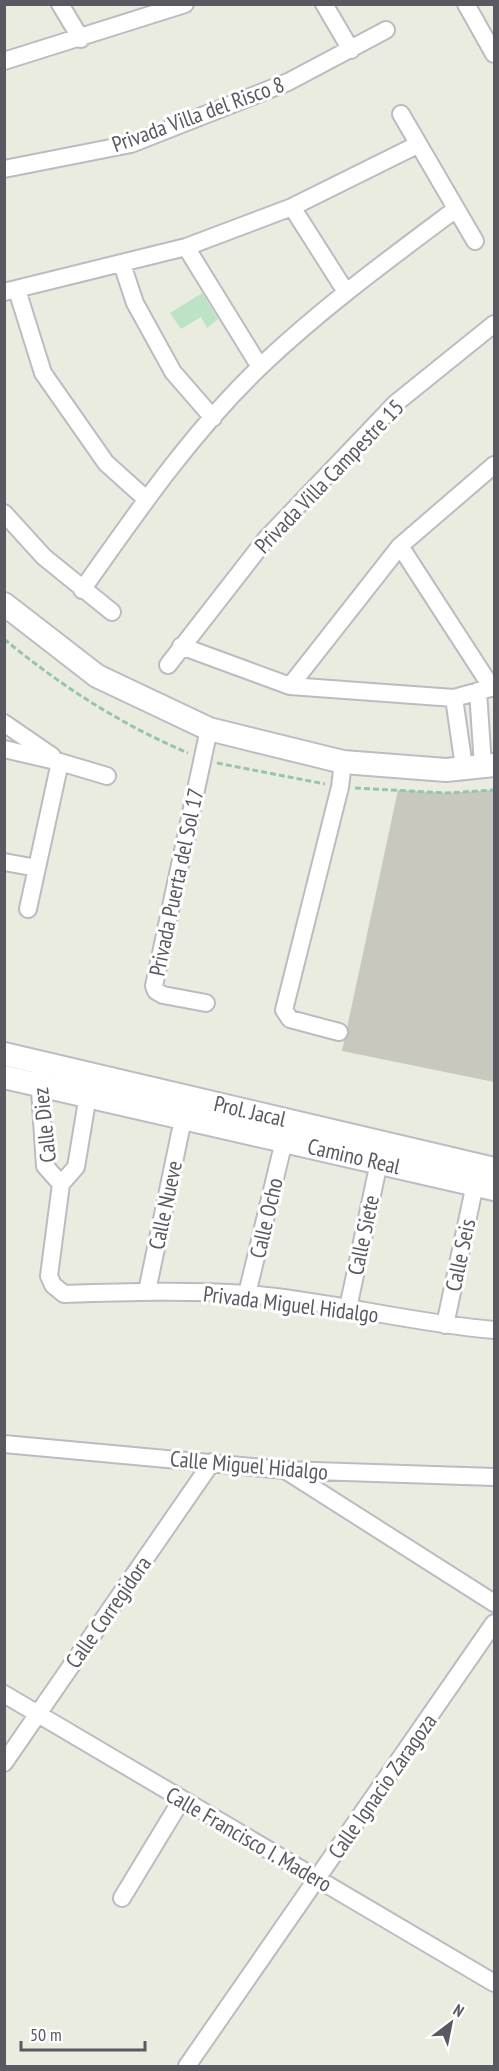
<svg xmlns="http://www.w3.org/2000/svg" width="499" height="2071" font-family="'PT Sans Narrow',sans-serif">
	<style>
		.green { fill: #bce3c6 }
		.building { fill: #c8c8bf }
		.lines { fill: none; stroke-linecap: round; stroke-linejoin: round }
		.street-casing { stroke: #bbbbc2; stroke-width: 20 }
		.secondary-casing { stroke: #bbbcc4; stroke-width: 26 }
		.path { stroke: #96c4ae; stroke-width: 3; stroke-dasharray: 6 3; stroke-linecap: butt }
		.street { stroke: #fff; stroke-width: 16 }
		.secondary { stroke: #fff; stroke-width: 22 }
		.labels { text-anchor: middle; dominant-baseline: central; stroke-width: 6; stroke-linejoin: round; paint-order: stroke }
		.street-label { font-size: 22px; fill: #595a61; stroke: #fff }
	</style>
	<rect width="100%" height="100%" fill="#ebece0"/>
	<path class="green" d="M202,293l16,26 -11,9 -6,-11 -20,12 -11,-16z"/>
	<path class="building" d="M398,790l49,3 47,-3v292l-152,-31z"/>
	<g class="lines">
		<defs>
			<path id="street" d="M60,4l21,35
				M324,4l27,46
				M466,4l28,50
				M4,61l181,-57
				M401,114l74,127
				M4,169l127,-25 157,-62 98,-52
				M292,207l54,85
				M186,247l74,120
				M122,264l13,39 38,69 40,46
				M17,290l26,83 63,90 40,36
				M4,292l182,-45 106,-40 125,-62
				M4,513l40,44 68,55
				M400,546l92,142
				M82,590c55,-78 110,-158 179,-224 61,-58 128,-107 195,-157
				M181,646l109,40 164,12 40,-11
				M168,665l98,-126 130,-136 98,-79
				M290,686l110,-140 94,-81
				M478,691l5,75
				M454,698l10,69
				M4,723l48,33
				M4,749l56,13 47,14
				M4,862l33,6
				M28,909l32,-147
				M206,1003l-43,-8 -7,-4 -2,-5 55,-257
				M339,1032l-49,-13 -6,-9 56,-223 3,-25
				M39,1075l6,91 16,18
				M88,1095l-12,72 -15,17 -12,92 4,9 11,9c61,-2 122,-4 183,0 83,7 164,29 247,36
				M147,1291l36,-172
				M247,1294l37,-153
				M348,1308l31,-146
				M445,1325l30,-141
				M4,1444l281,26 209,7
				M285,1470l209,133
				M4,1694l490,289
				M4,1763l208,-301
				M122,1898l60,-99
				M187,2066l307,-443"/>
			<path id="secondary" d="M4,604l93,72 112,53 134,33 103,8 48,-5
				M4,1054l490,115
				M4,1077l490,112"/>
		</defs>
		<use href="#street" class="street-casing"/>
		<use href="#secondary" class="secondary-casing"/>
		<path class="path" d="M4,639c57,47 116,85 184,114
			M217,763l108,21
			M355,788l92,5 47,-3"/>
		<use href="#street" class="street"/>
		<use href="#secondary" class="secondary"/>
	</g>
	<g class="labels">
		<g class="street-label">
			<text transform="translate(198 114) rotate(-20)">Privada Villa del Risco 8</text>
			<text transform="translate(329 476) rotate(-46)">Privada Villa Campestre 15</text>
			<text transform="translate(176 882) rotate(-78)">Privada Puerta del Sol 17</text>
			<text transform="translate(250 1111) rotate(13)">Prol. Jacal</text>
			<text transform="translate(44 1125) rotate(-96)">Calle Diez</text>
			<text transform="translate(354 1156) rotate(13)">Camino Real</text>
			<text transform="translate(165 1205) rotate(-78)">Calle Nueve</text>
			<text transform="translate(266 1218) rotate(-77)">Calle Ocho</text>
			<text transform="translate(363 1235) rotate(-78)">Calle Siete</text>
			<text transform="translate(460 1255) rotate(-78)">Calle Seis</text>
			<text transform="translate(291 1304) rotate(7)">Privada Miguel Hidalgo</text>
			<text transform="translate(249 1465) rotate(5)">Calle Miguel Hidalgo</text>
			<text transform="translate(108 1612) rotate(-55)">Calle Corregidora</text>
			<text transform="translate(382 1786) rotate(-55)">Calle Ignacio Zaragoza</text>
			<text transform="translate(249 1839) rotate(30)">Calle Francisco I. Madero</text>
		</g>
	</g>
	<rect width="499" height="2071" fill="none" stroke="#595a61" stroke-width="12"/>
	<g transform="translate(451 2023) rotate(32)" stroke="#ffffff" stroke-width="4.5" paint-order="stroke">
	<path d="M0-4.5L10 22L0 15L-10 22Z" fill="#595a61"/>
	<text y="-9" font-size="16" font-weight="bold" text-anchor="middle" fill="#595a61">N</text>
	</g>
	<path d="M21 2041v9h124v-9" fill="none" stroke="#595a61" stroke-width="3"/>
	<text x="30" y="2041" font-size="18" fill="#595a61" stroke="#ffffff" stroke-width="4.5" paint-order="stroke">50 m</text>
</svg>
